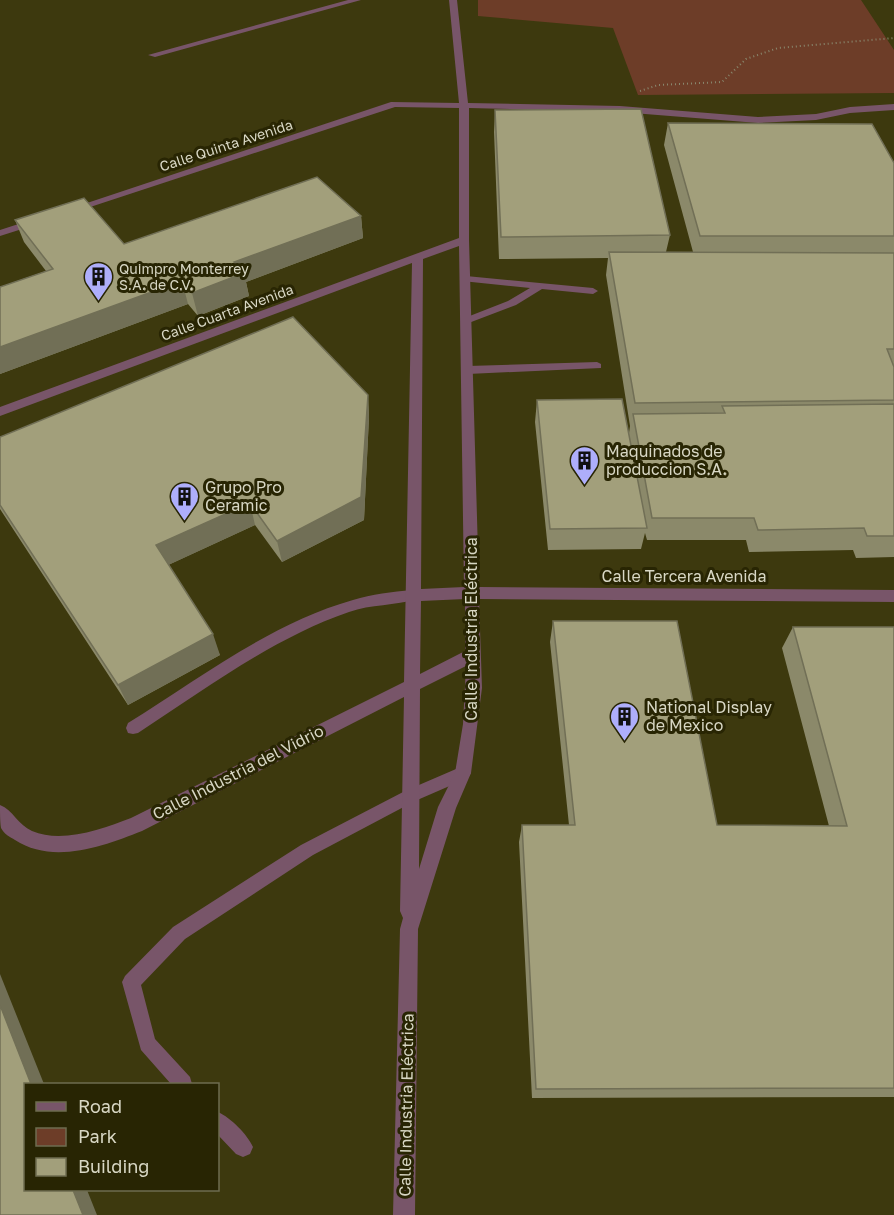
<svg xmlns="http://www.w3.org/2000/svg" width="894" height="1215" font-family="'Golos Text',sans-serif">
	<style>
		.built { fill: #3d390e; fill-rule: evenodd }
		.green { fill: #6d3d28 }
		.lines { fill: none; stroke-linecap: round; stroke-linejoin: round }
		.path { stroke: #89876d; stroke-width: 2; stroke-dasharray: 1 3; stroke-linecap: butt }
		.lane { fill: #785569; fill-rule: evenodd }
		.street { fill: #785569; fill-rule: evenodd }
		.wall { fill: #8b896a }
		.shaded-wall { fill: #716f56 }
		.building { fill: #a29f7b; stroke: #716f56; stroke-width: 1.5 }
		.labels { text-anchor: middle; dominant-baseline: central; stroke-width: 6; stroke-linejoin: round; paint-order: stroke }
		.far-street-label { font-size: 14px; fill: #d8d7c4; stroke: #282503 }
		.far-poi-label { font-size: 14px; fill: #d8d7c4; stroke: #282503; text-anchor: start }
		.poi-label { font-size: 16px; fill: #d8d7c4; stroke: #282503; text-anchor: start }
		.street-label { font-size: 16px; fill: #d8d7c4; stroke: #282503 }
	</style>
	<rect width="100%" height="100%" fill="#322f0d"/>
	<path class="built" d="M0,0h894v1215h-894zM26,1084h192v106h-192z"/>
	<path class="green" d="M478,0h383l33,50v43l-256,2 -25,-67 -135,-12z"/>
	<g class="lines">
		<path class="path" d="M640,91l18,-6 64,-3 24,-23 32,-11 116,-10"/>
		<path class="lane" d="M466,276l127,12 5,3 -5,3 -51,-5 -26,16 -50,19 -4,-1v-4l46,-18 22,-13 -68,-7v-4z
			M597,362l4,2v4l-133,6 -5,-4 5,-4z
			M412,590l5,1 2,4 -2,4c-22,7 -46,5 -68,13 -76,26 -143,77 -211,121l-5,1 -5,-1 -2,-5 2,-5c71,-44 143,-100 225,-123 19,-6 39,-8 59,-10z
			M463,766l5,2 3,5 -3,5 -53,23 -102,54 -128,84 -44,46 14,54 35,38 2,7h-21l-30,-34 -19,-68 3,-6 48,-49 128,-82 104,-54z
			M218,1112c13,6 29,22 35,35l-3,7 -7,3 -7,-3 -18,-19z"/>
		<path class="street" d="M348,0h13l-206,57 -7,-2z
			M449,0h8l11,103 152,3 138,11 58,-3 34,-7 44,-3v6l-44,3 -34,7 -58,3 -138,-11 -151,-4v132l10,347 415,3v12l-415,-3 3,89 -11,85 -15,35 -38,121 -3,286h-22l7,-286 3,-11 -3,-7 4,-214 -262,134c-38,15 -89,34 -127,9 -5,-3 -11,-6 -14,-12 -1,-6 -1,-16 -1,-23 13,5 18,20 32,26 30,13 70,-2 99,-13l273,-136 8,-419 -412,153v-9l459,-169v-130l-64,-1 -320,105 -9,-2 325,-108 68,1zM459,246l5,341 -43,2 2,-330zM465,599v52l-45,23 1,-73zM466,666l-3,58 -8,49 -17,34 -19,62 1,-180z
			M37,218l4,1v4l-41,13v-6z"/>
	</g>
	<path class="wall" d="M495,110l175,125 -4,17h27l-29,-107 4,-22 226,40v394l-38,1 -3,-8 -104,2 -3,-12h-99l-2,-7 -4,16 -93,1 -13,-128 2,-22 92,33 1,-7 -24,-151 2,-17 -109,1 -5,-127z
		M361,216l2,22 -117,44 3,14 -51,20 -10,-12 -188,70v-87l46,-16 -22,-29 -9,-22 109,24z
		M368,395l1,22 -5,103 -82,42 -27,-37 -87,40 52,90 -92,50 -128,-196v-72z
		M553,621l164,204 112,1 -47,-178 11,-21h101v470l-362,1 -13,-256 3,-17h47l-19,-183z"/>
	<path class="shaded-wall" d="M361,216l2,22 -117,44 3,14 -51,20 -6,-23 42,-31z
		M182,281l6,23 -188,70v-27z
		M368,395l1,22 -5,103 -82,42 -5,-21z
		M250,503l5,22 -91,42 -8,-22z
		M213,634l7,21 -92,50 -10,-20z
		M0,974l44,110h-13l-31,-79z
		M73,1190h14l10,25h-14z"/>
	<path class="building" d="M641,109l29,126 -169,2 -6,-127z
		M668,123l204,1 22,39v73h-194z
		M317,177l44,39 -127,46 10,11 -52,20 -10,-12 -182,66v-60l53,-18 -38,-49 69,-22 40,46z
		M609,252l285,1v96h-7l7,18v33l-259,3z
		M293,317l75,78 -7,102 -84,44 -27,-38 -94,42 57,89 -95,51 -118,-180v-68z
		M622,399l25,129 -97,1 -13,-129z
		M894,404v132h-27l-3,-8 -106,2 -4,-12h-102l-19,-104 92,-1 -3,-7z
		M553,621h124l40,204 130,1 -54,-199h101v461l-358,1 -14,-264h53z
		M0,1005l31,79h-5v106h47l10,25h-83z"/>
	<defs>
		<symbol id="building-pin" viewBox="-11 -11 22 30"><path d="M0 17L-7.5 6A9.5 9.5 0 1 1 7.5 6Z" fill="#aeaefb" stroke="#282503"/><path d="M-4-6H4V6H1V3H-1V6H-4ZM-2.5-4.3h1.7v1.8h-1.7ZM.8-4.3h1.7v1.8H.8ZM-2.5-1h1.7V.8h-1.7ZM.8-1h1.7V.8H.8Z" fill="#111"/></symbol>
	</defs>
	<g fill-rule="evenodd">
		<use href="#building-pin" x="82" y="260" width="33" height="45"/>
		<use href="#building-pin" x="568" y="444" width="33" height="45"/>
		<use href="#building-pin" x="168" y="480" width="33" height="45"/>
		<use href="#building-pin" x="608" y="700" width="33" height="45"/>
	</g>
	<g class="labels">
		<g class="far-street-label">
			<text transform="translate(226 145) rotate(-18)">Calle Quinta Avenida</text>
			<text transform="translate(227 312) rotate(-20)">Calle Cuarta Avenida</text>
		</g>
		<g class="far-poi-label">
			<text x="119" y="268">Quimpro Monterrey<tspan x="119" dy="16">S.A. de C.V.</tspan></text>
		</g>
		<g class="poi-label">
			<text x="606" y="451">Maquinados de<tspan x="606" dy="18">produccion S.A.</tspan></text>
			<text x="205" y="487">Grupo Pro<tspan x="205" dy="18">Ceramic</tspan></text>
			<text x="646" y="707">National Display<tspan x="646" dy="18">de Mexico</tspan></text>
		</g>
		<g class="street-label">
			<text x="684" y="576">Calle Tercera Avenida</text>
			<text transform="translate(471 629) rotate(-90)">Calle Industria Eléctrica</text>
			<text transform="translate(238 772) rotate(-27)">Calle Industria del Vidrio</text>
			<text transform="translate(406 1105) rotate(-89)">Calle Industria Eléctrica</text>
		</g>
	</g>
	<rect x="24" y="1083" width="195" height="108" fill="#282503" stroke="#6e6c50" stroke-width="1.5"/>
	<rect x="36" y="1102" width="30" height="9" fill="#785569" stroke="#6e6c50" stroke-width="1.5"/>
	<text x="78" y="1113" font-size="18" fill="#d8d7c4">Road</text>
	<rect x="36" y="1128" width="30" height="18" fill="#6d3d28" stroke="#6e6c50" stroke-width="1.5"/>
	<text x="78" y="1143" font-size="18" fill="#d8d7c4">Park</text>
	<rect x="36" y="1158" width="30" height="18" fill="#a29f7b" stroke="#6e6c50" stroke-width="1.5"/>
	<text x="78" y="1173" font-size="18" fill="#d8d7c4">Building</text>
</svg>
